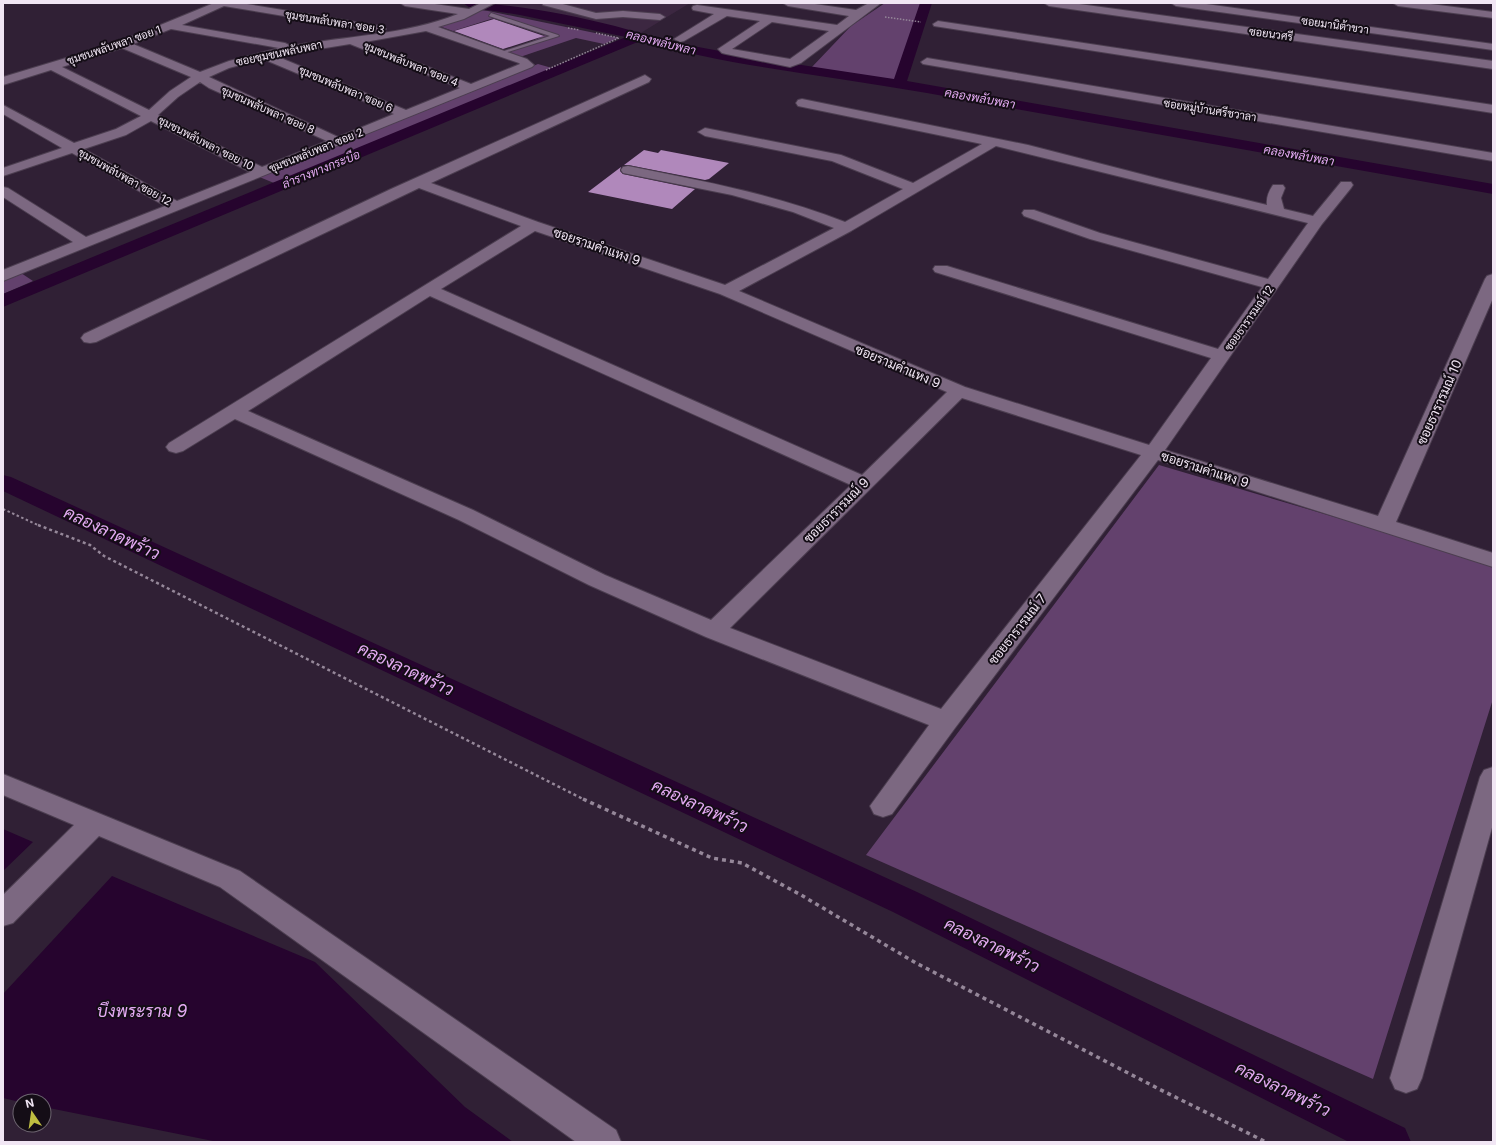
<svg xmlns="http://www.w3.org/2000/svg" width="1496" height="1145" font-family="Inter,Sarabun,sans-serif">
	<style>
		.built { fill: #3c2741 }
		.green { fill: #63416d }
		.water { fill: #26042e }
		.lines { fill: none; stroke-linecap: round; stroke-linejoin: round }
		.canal { fill: #26042e; fill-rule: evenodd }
		.building { fill: #b088bb }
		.service-casing { stroke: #4c3e50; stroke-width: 2 }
		.minor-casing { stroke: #4c3e50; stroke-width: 2 }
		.path-far3 { stroke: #958799; stroke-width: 1.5; stroke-dasharray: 1.5 1.5; stroke-linecap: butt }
		.path-far2 { stroke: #958799; stroke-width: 2; stroke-dasharray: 2.5 2.5; stroke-linecap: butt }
		.path-far1 { stroke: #958799; stroke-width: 2.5; stroke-dasharray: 3 3; stroke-linecap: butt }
		.path { stroke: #958799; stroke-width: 3.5; stroke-dasharray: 4 4; stroke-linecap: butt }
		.service { fill: #7c6881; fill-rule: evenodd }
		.minor { fill: #7c6881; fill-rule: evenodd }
		.labels { text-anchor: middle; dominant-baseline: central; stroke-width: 4; stroke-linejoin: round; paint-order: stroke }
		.far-street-label { font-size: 11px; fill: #f1e6f4; stroke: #140d16 }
		.far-water-label { font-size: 12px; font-style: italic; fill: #e3aaf2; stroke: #140d16 }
		.street-label { font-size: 13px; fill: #f1e6f4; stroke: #140d16 }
		.near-water-label { font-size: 17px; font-style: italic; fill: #e3aaf2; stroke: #140d16 }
	</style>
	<rect width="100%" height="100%" fill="#302035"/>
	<path class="built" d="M485,3h205l-51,31z"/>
	<path class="green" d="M885,3h37l-26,77 -85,-12 40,-42z
		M480,10l8,1 131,27 -15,6 -28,-6 -56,19 -14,-3 39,-19 -51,-17 -41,13 -14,-5z
		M538,64l14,4 -63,30 -215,85 -17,-7z
		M21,273l12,8 -30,13v-14z
		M1159,465l334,99v135l-120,380 -507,-224z"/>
	<path class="water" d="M3,829l30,13 -30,29z
		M112,876l203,86 150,145 48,35h-295l-174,-35v-6l-24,1 -17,-4v-104z"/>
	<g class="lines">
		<path class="canal" d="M463,3c48,0 105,11 152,23 19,5 38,11 58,16 73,15 147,26 221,37l26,-76h12l-25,78 586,103v10c-189,-34 -377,-67 -566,-101 -96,-17 -193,-26 -287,-52l-637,266v-13l623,-257 -106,-22 -51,-8z
			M3,475l8,2 906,415 488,236 6,14h-62l-456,-230 -890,-421z"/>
	</g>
	<path class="building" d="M494,19l50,17 -41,13 -49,-18z
		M644,150l14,3 3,-3 68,13 -20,16 -4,1 -77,-15h-4z
		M621,167l-1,4 3,3 72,15 -23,20 -84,-17z"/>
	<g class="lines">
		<defs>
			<path id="service" d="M491,13l67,22 1,1 -61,19v-2l52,-17 -61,-20z"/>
			<path id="minor" d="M214,3h27l139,23 6,3 -6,3 -156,-26 -42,19 103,18 6,3c55,-10 114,-11 167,-32l-53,-8 -5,-3h28l41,6 12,-6h14l-31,16 -26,8 89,32 7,6 -2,2 -529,214v-11l70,-28 -70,-45v-10l5,1 78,49 79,-31 -93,-53 -69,23v-8l59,-20 -59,-34v-9l71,38 42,-14 25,-13 -90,-46 -48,15v-8l116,-35zM171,29l108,19 -50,13 -29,11 -67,-28zM426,31l93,32 1,1 -49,20 -106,-42zM350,44l110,44 -54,22 -130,-54zM122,48l69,29 -21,14 -21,19 -87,-43zM263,59l131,55 -56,23 -129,-60 20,-9zM200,82l9,6 118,53 -65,26 -104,-52 20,-18zM151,121l99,51 -73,29 -93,-52 42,-14z
				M542,3h17l37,10 27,-2 37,3 5,3 -5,3 -37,-3 -27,2 -53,-14z
				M783,3h25l48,7 13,-7h12l-80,60 -11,4 -64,-13 -4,-1 -4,-4 42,-28 -33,-5 -43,25 -4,1 -6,-3 40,-25 -21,-4 -1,-2 1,-2 4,-1 140,20 12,-9 -61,-10zM772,22l57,9 -39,28 -58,-10z
				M1044,3h28l421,58v8l-444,-63z
				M1171,3h28l294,41v6l-317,-44z
				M1393,3h30l70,9v6l-95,-12z
				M938,21l555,84v8l-559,-87 -1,-2z
				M927,58l566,95v8l-570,-97 -2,-2z
				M645,75l6,4 -2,3 -218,101 107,39 187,63 109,-57 -41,-16 -61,-17 -109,-22 -2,-3 2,-3 5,-1c75,15 145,28 217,56l58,-33 -71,-28 -127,-25 -7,-4 7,-4 136,27 72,28 69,-39 -184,-38 -2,-3 2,-3 4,-1 226,46 132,34 107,26c-1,-8 2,-14 6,-20h10l2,3 -4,10 3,11 29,7 28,-34h10l2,3 -2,3 -29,36 -157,226 213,66 107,-237 2,-3 6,-2v24l-97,224 97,31v14l-335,-107 -203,268 -63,86 -9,3 -9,-3 -4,-8 59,-81 -223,-88 -117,-52 -130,-65 -224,-101 -52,32 -7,2 -7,-2 -3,-4 3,-4 352,-217 -102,-38 -323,154 -6,1 -6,-1 -3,-4 3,-4 307,-145zM996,146l312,77 -40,56 -168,-46 -66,-23h-10l-2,3 2,3 66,23 172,48 -44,62 -271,-83h-12l-2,3 2,3 276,86 -62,87 -184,-58 -226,-96 112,-60zM535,231l185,63 227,98 -85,83 -421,-186zM430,296l421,189 -140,135 -106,-45 -132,-65 -225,-99zM962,398l179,57 -200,254 -211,-81z
				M1493,767v57l-71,254 -5,11 -11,4 -11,-4 -5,-11 90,-301 4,-7z
				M3,774l237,97 376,259 5,12h-45l-356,-255 -121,-51 -86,87 -10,3v-31l71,-70 -71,-30z"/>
		</defs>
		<use href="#service" class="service-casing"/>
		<use href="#minor" class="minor-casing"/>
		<path class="path-far3" d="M885,17l36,5
			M568,28l11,2
			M546,70l73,-32 -23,-5"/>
		<path class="path-far2" d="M3,509l37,17"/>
		<path class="path-far1" d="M38,525l52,20 14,11 481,244"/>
		<path class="path" d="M583,799l129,59 30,5 59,32 115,68 243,126 107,53"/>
		<use href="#service" class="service"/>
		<use href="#minor" class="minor"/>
	</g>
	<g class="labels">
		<g class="far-street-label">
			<text transform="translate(335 22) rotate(9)">ชุมชนพลับพลา ซอย 3</text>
			<text transform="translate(1335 25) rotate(8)">ซอยมานิต้าขวา</text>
			<text transform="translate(1271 34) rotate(8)">ซอยนวศรี</text>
			<text transform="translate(114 45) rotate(-19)">ชุมชนพลับพลา ซอย 1</text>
			<text transform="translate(279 53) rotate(-12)">ซอยชุมชนพลับพลา</text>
			<text transform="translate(411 64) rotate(22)">ชุมชนพลับพลา ซอย 4</text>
			<text transform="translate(346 89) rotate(23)">ชุมชนพลับพลา ซอย 6</text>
			<text transform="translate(268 110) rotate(24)">ชุมชนพลับพลา ซอย 8</text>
			<text transform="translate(1210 110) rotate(9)">ซอยหมู่บ้านศรีชวาลา</text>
			<text transform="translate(206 143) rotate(27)">ชุมชนพลับพลา ซอย 10</text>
			<text transform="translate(316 150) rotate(-22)">ชุมชนพลับพลา ซอย 2</text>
			<text transform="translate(125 177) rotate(29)">ชุมชนพลับพลา ซอย 12</text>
			<text transform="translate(1249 318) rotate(-55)">ซอยธารารมณ์ 12</text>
		</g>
		<g class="far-water-label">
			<text transform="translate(661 42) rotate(14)">คลองพลับพลา</text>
			<text transform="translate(980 98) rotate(10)">คลองพลับพลา</text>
			<text transform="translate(1299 155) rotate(10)">คลองพลับพลา</text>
			<text transform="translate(321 169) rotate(-22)">ลำรางทางกระบือ</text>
		</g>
		<g class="street-label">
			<text transform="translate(597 246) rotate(19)">ซอยรามคำแหง 9</text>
			<text transform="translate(898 366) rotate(23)">ซอยรามคำแหง 9</text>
			<text transform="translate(1439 402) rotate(-66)">ซอยธารารมณ์ 10</text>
			<text transform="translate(1205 469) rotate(18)">ซอยรามคำแหง 9</text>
			<text transform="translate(836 510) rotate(-45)">ซอยธารารมณ์ 9</text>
			<text transform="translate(1017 629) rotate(-52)">ซอยธารารมณ์ 7</text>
		</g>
		<g class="near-water-label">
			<text transform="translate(112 533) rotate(25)">คลองลาดพร้าว</text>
			<text transform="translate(406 669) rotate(25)">คลองลาดพร้าว</text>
			<text transform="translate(700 806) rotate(25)">คลองลาดพร้าว</text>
			<text transform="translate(992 945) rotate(26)">คลองลาดพร้าว</text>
			<text x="142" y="1011">บึงพระราม 9</text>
			<text transform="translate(1283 1089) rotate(26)">คลองลาดพร้าว</text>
		</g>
	</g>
	<rect width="1496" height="1145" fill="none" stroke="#f1e6f4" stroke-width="8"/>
	<g transform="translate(32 1113) rotate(347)"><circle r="19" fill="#140d16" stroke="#6c646f"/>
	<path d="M0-3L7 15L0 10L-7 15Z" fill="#bfbe41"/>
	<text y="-6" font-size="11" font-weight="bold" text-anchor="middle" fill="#f1e6f4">N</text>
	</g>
</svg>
